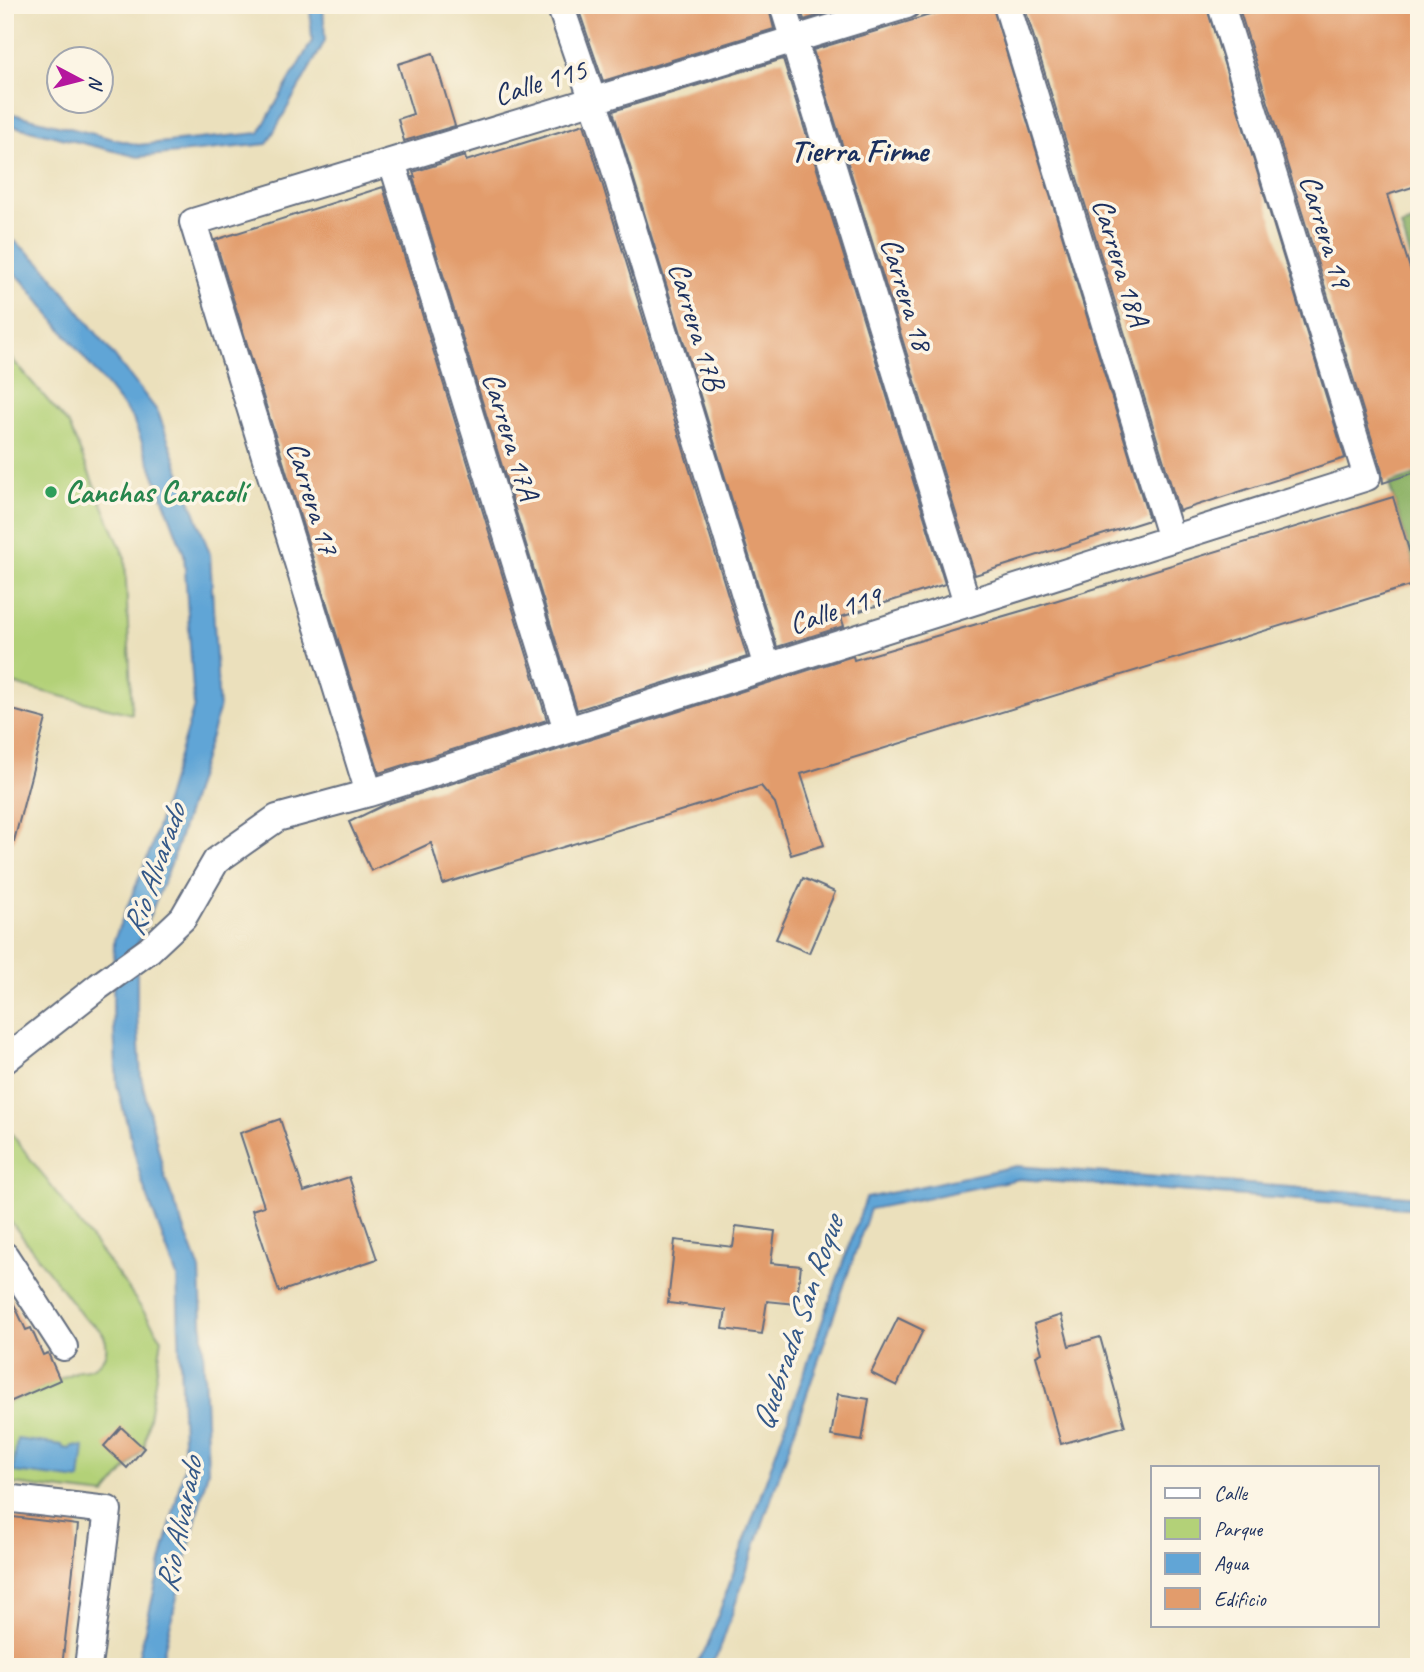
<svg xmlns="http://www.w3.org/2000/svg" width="1424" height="1672" font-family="Caveat,sans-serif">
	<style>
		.green { fill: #b3d178; stroke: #67806b; stroke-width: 2 }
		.forest { fill: #8eb368; stroke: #547163; stroke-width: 2 }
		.water { fill: #61a5d6; stroke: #3e6a9a; stroke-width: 2 }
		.building { fill: #e29c6c }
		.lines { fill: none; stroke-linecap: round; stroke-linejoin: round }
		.street-casing { stroke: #646d7f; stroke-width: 30 }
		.street { stroke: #fff; stroke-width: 26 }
		.leisure-dot { fill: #2e9e5b; stroke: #fcf5e5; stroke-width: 2.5 }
		.labels { text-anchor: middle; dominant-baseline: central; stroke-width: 7; stroke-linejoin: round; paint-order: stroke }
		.street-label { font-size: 30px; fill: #1b2f5e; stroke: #fcf5e5 }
		.leisure-label { font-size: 30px; font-weight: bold; fill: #27864d; stroke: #fcf5e5; text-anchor: start }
		.neighbourhood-label { font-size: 32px; font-weight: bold; fill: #1b2f5e; stroke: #fcf5e5 }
		.water-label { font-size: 32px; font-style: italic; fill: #345888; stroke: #fcf5e5 }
	</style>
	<rect width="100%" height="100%" fill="#fcf5e5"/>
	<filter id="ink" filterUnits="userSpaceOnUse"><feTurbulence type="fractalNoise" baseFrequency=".0143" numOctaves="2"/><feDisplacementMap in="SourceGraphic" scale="14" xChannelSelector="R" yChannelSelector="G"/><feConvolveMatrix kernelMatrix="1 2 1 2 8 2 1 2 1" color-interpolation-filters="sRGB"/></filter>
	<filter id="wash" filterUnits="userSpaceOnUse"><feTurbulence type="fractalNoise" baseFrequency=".00686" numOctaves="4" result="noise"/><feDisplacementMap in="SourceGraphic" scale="28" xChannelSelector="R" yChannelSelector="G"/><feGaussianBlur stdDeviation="1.57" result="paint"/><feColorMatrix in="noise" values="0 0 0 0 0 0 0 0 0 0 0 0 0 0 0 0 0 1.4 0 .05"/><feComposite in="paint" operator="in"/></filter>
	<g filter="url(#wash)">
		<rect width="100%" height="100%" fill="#ebe0bc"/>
		<path class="green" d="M5,351l64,74 56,133 7,156 -127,-32z
			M5,1125l120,159 37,55 -18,109 -39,47 -100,-12v-79l74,-34c19,0 33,-15 25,-34 -3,-8 -14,-14 -21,-19l-78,-103z"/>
		<path class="forest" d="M1419,220v65l-18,-59z
			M1419,474v108l-30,-98z"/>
		<path class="water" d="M310,5h13l2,36 -58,103 -129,13 -133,-33v-12l133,33 121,-12 53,-92z
			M5,233l38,32 115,147 52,142 9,156 -46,149 -36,87v65l4,66 24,101 35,92 8,200 -48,197h-24l48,-200 -7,-190 -35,-95 -25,-97 -4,-75 1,-70 37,-92 43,-142 -10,-152 -51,-135 -111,-139 -17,-14z
			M1016,1166l403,31v12l-400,-30 -149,30 -151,443 -10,15h-15l13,-20 159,-449z
			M17,1439l45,6 1,3 8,1 1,-3 12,1 -4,33 -67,-8z"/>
		<g id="blocks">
			<path class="building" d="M577,5h191l6,24 -171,52z
				M800,5h52l-48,15z
				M963,5h29l157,515 -174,55 -162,-525z
				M1024,5h182l139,453 -166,53z
				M1238,5h181v180l-32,10 32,102v174l-36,12 -1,-11z
				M433,53l22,73 -51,15 -6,-22 15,-5 -15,-50z
				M783,59l162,525 -104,33 3,9 -67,21 -164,-536z
				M584,124l163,533 -170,53 -164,-533h2l-2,-5 52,-16 1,5z
				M383,187l164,533 -168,53 -164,-533z
				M1393,497l26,86 -618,191 23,71 -33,10 -16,-52 -14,-17 -318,98 -12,-41 -60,28 -22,-49 35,-17 469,-149 1,4 181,-53z
				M5,708l41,11 -32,122 -9,-1z
				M803,878l32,14 -26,61 -33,-14z
				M280,1119l24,73 45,-15 28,82 -98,33 -27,-82 12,-4 -24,-73z
				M736,1226l39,5 -4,32 30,3 -5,38 -29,-3 -5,33 -39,-5 3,-19 -58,-7 7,-63 58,7z
				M5,1285l21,45 5,-2 12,27 5,-2 12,27 -55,24z
				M1061,1315l8,31 31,-9 25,89 -64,18 -25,-88 6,-3 -8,-29z
				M898,1318l25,12 -26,56 -26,-13z
				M838,1394l31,5 -7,42 -31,-5z
				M121,1427l23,21 -17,20 -23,-22z
				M5,1516l73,9 -16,142h-57z"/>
		</g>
	</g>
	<g filter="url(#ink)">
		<use href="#blocks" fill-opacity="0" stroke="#646d7f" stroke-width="2"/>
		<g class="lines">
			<defs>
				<path id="street" d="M560,5l42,122 165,540
					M783,5l184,598
					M1007,5l164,534
					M392,162l175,568
					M369,793l-176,-571 714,-217
					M5,1060l94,-74 50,-36 34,-32 33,-57 61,-43 92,-25 998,-316 -146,-472
					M5,1256l59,91
					M5,1498l103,12 -20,157"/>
			</defs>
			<use href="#street" class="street-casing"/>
			<use href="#street" class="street"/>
		</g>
	</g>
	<circle class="leisure-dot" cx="51" cy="492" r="7"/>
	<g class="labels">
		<g class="street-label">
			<text transform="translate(540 82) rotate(-17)">Calle 115</text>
			<text transform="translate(1326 231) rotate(73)">Carrera 19</text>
			<text transform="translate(1121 262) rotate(73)">Carrera 18A</text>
			<text transform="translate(907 294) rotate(73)">Carrera 18</text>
			<text transform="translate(697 326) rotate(73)">Carrera 17B</text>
			<text transform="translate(511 436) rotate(73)">Carrera 17A</text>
			<text transform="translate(313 498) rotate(73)">Carrera 17</text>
			<text transform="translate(835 610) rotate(-18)">Calle 119</text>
		</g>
		<g class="leisure-label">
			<text x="65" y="492">Canchas Caracolí</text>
		</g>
		<g class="neighbourhood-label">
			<text x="859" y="150">Tierra Firme</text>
		</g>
		<g class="water-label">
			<text transform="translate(154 870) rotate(-71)">Río Alvarado</text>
			<text transform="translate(797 1323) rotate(-71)">Quebrada San Roque</text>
			<text transform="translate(179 1525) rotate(-79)">Río Alvarado</text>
		</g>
	</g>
	<rect width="1424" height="1672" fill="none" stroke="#fcf5e5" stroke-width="28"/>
	<rect x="1151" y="1466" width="228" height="161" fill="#fcf5e5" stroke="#a2a6af" stroke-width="2"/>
	<rect x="1165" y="1488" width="35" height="10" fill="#ffffff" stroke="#a2a6af" stroke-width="2"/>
	<text x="1214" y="1500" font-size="21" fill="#1b2f5e">Calle</text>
	<rect x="1165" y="1518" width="35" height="21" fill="#b3d178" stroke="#a2a6af" stroke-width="2"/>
	<text x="1214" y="1536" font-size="21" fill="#1b2f5e">Parque</text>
	<rect x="1165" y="1553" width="35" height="21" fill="#61a5d6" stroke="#a2a6af" stroke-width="2"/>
	<text x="1214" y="1570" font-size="21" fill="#1b2f5e">Agua</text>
	<rect x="1165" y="1588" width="35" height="21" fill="#e29c6c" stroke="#a2a6af" stroke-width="2"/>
	<text x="1214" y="1606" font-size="21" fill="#1b2f5e">Edificio</text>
	<g transform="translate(80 80) rotate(97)"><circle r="33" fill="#fcf5e5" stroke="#a2a6af" stroke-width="2"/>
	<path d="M0-5L12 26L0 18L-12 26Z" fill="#b5179e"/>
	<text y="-10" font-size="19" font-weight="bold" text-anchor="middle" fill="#1b2f5e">N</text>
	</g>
</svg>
